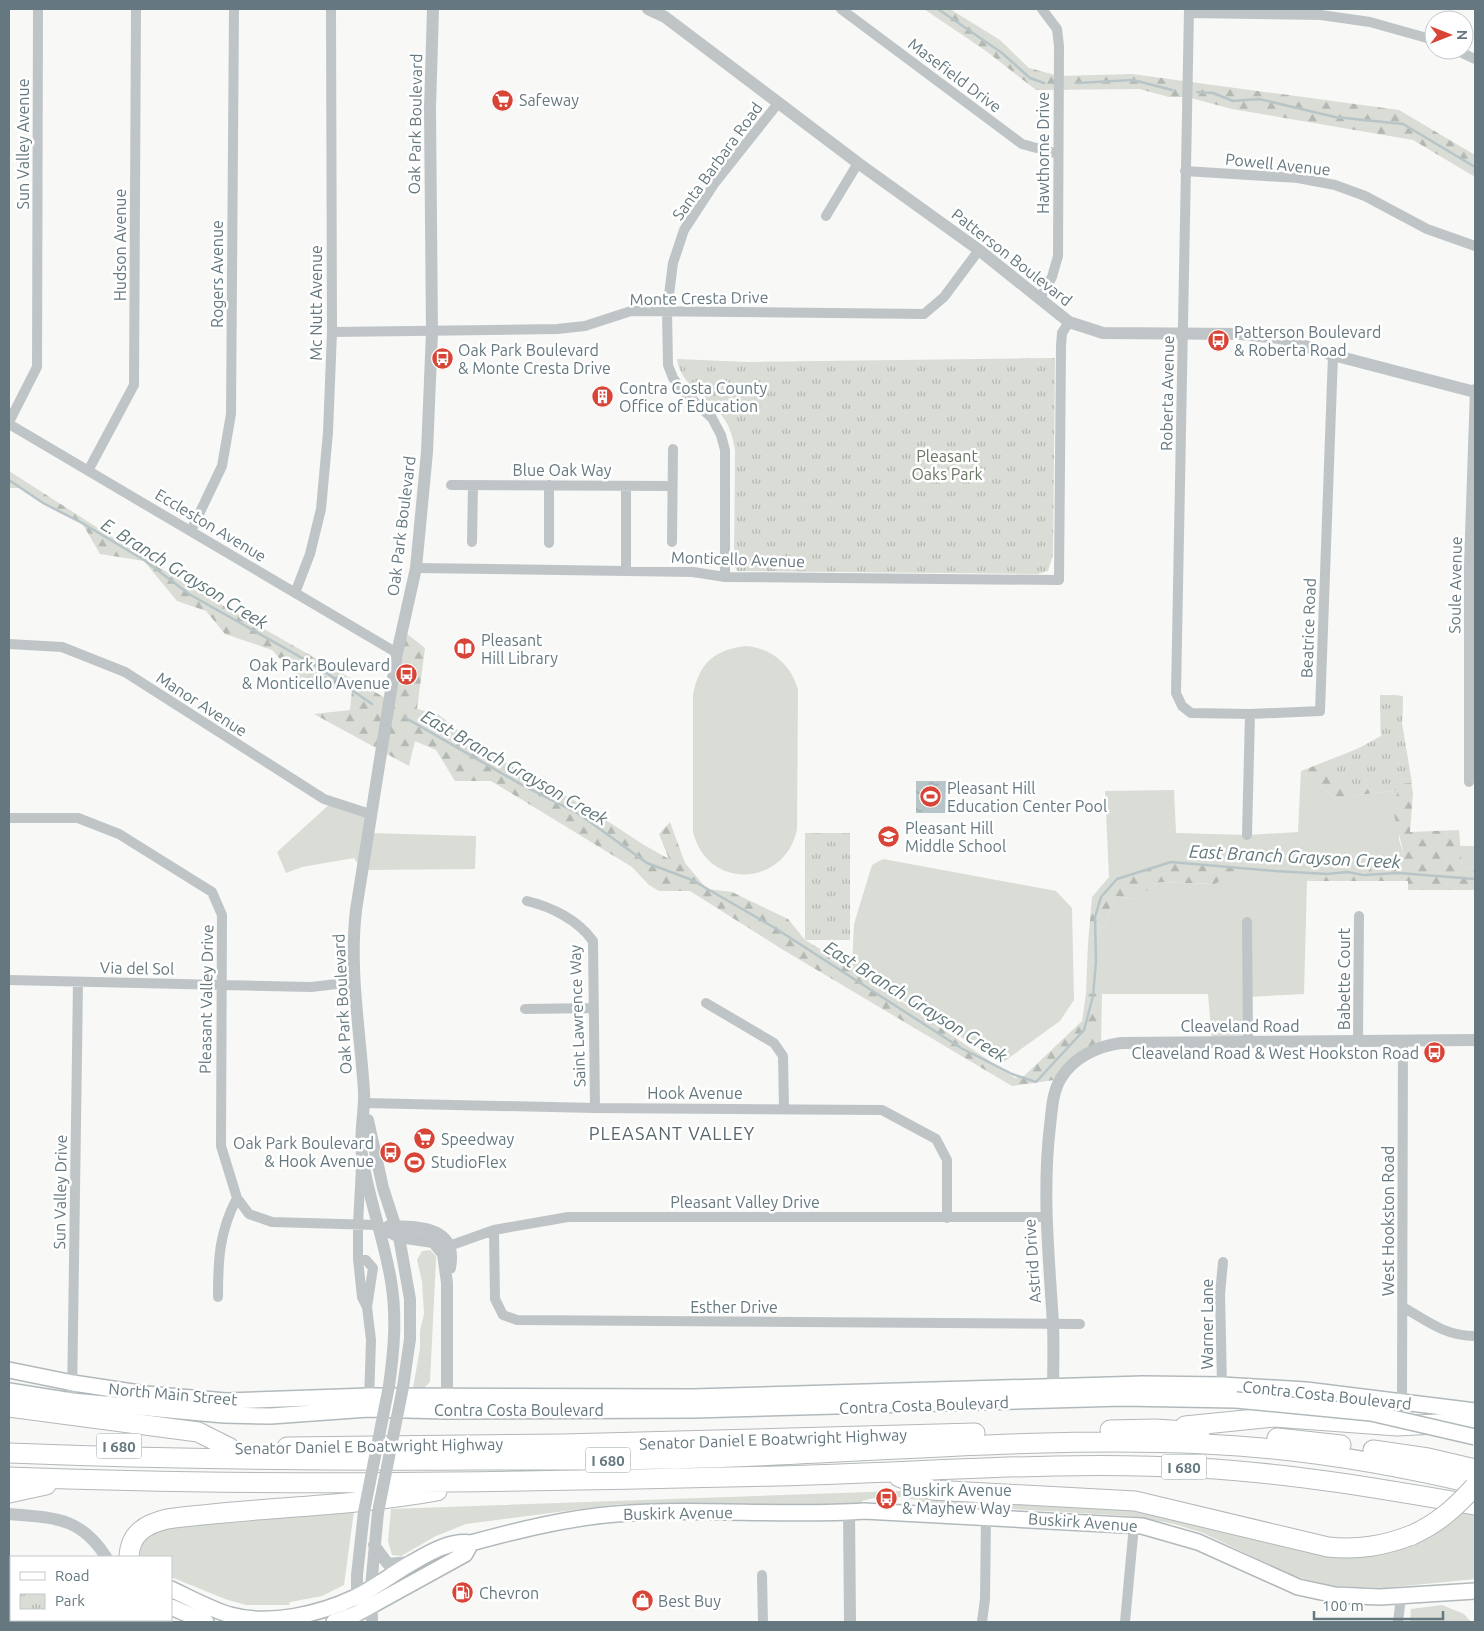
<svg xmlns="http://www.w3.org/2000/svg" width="1484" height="1631" font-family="Ubuntu,sans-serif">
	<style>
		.green { fill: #d9ddd5 }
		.forest { fill: url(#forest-firs) }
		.park { fill: url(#park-tufts) }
		.water { fill: url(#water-ripples) }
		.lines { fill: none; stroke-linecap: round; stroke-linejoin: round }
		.stream { stroke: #b8c5c8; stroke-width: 2.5 }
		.secondary-casing { stroke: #b2b9bc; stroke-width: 18 }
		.motorway-casing { stroke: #b3b8ba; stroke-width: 21 }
		.minor { stroke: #bfc5c7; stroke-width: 10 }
		.tertiary { stroke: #bfc5c7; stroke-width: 12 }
		.secondary { stroke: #fff; stroke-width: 15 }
		.motorway { stroke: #fff; stroke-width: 19 }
		.secondary-bridge-casing { stroke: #b2b9bc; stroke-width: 18; stroke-linecap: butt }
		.motorway-bridge-casing { stroke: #b3b8ba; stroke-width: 21; stroke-linecap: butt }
		.tertiary-bridge { stroke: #bfc5c7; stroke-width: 12 }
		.secondary-bridge { stroke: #fff; stroke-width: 15 }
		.motorway-bridge { stroke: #fff; stroke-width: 19 }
		.labels { text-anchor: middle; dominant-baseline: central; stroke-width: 5; stroke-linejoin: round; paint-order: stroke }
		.shield { fill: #fff; stroke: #93a0a5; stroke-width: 1 }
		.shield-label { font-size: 15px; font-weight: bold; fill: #65787f }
		.street-label { font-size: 16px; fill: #65787f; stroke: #fff }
		.poi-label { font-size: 16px; fill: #65787f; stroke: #fff; text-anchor: start }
		.park-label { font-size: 16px; fill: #6a7764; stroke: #fff }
		.water-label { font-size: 18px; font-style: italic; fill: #607679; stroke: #fff }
		.neighbourhood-label { font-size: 18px; letter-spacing: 1px; fill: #57656b; stroke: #fff }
	</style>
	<defs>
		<pattern id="forest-firs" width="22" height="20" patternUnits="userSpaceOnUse" patternTransform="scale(1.25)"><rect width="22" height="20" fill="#d9ddd5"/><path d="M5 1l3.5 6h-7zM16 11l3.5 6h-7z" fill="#b4b8b2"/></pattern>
		<pattern id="park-tufts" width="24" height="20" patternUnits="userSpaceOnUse" patternTransform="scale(1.25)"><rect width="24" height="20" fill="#d9ddd5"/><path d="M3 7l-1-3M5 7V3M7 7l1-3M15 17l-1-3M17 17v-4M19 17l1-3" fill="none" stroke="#b4b8b2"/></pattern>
		<pattern id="water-ripples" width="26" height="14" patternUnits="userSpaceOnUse" patternTransform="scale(1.25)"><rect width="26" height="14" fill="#b8c5c8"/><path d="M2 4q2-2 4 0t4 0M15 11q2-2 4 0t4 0" fill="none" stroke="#99a5a8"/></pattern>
	</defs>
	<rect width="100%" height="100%" fill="#f8f8f6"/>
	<path class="green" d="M746,646c25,2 46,19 52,44l-1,139c-11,57 -89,63 -104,3v-137c6,-32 21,-45 53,-49z
		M1301,771l34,27 63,-8 1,50 5,15 -5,18c-32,2 -61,-3 -92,8l-3,113 -56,3v45h-36l-4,-48h-122l2,-51 18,-20 8,-27 22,3 23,-17 56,2 -74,-12 -24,7 -16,18h-9l17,-20 -4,-86 69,-1 2,43 71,2 51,-3z
		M332,802l38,12 -2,19 108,3 -1,33 -113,1 -8,-12 -52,9 -16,6 -9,-21z
		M1460,846h15v23l-13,-2z
		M883,859l173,32 16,17 2,92 -14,21 -58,42 -150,-95 2,-44 18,-59z
		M430,1250l6,6v4l-6,122 -6,6h-11l7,-40v-17l4,-17 -2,-33 -5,-21 5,-9z
		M926,1490l186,8 238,51 125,-44v74l-91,9 -52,-2 -39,-10 -90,-43 -29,-9 -43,-8 -202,-12c-23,-9 -44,-10 -67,-3v3h-242l-154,20 -30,12 -35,20 -9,-1 -4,-14 3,-32z
		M354,1511l-10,74 -22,11 -32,6 -1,3h-43l-21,-6 -54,-22v-20h-36l9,-22 24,-11z
		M1442,1605l22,9 7,8h-61l1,-13z"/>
	<path class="forest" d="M924,9h26l50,31 29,28 30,8 73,-2 267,36 76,45v22l-62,-37 -181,-31 -45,-12h-18l-30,-8 -103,1 -50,-39z
		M9,471l178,114 202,115 13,-70 23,18 -8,61 21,5 38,31 59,35 46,24 63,41 25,14 -10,-25 11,-12 15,41 22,26 25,3 56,27 17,21 47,28 163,110 9,-2 58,-55 4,-27 16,-1 -1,54 -40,32 -49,7 -227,-135 -95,-60h-31l-10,-6 -17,-18 -141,-86h-36l-19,-31 -21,-9 -6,25 -95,-52 36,-4 2,-20 -47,-4 -33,-36 -47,-16 -19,-23 -29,-10 -33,-40 -44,-7 -18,-31 -39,-20 -22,-15h-12z
		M1380,695l23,1 -1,28 11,69 -3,39 49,-2 3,37 13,2v21h-67v-9h-101c20,-7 36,-9 57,-6l19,-17 16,15 5,-18 -11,-45 5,-20 -63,8 -34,-27 36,-14 13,13 31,-34z
		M1171,862l69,5 -25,17 -56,-2 -23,17 -22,-3 -8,27 -18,20 4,-46 9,-1 16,-17z"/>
	<path class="park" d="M1055,358l-2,197 -5,16 -11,3 -300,-3 -3,-7 1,-114c-2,-10 -4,-21 -10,-30 -14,-22 -45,-34 -48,-61l70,3z
		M1380,695l23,1 -1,28 10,59 -66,2 -31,-19 44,-18 22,-12z
		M805,833h45v107h-45z"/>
	<path class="water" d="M916,781h30l-1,32h-29z"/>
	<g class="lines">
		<path class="stream" d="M938,9l64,44 28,25 14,5
			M1077,83l56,-3 39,10
			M1197,92l16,1 20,8 26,-2 76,18 68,7 72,43
			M9,480l34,23 39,20 62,37 45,34 129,73 54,37
			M404,717l118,68 57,29 68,49 45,17 83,48 186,120 51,26 24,8 48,-52 9,-34 3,-35 -1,-44 6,-20 16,-18 54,-17 104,9 52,3 20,-2 17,3 35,-2 76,6"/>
		<defs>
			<path id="secondary" d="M9,1370l64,13 73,11 80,7 143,-5 324,1 450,-13 79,1 84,5 169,21
				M9,1391l63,10 152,14 47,1 97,-7 79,2 247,-1 428,-12 114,2
				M171,1589c19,9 39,20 59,26 40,11 90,-1 126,-18 18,-9 35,-22 52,-32 19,-11 41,-25 63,-22 48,-13 96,-25 145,-29 83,-7 165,3 248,-3l278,15 56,16 100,45 37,8 45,2 95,-6
				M171,1607l35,15
				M30,1622l3,-2
				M56,1622l3,-2
				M334,1622l22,-8 109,-60 6,-11"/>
			<path id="motorway" d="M9,1407l189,25 32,16
				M1185,1426l89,-9 123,9 78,-4
				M1110,1430l45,-1 45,3
				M1277,1438l64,7
				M287,1447l276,-3 412,-11
				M1373,1450l55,8 47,11
				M9,1453c155,6 310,8 465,7 86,0 173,1 259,-3 157,-6 315,-20 472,-13 91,4 182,19 270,40
				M9,1477c256,10 512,5 768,-1 140,-3 280,-16 420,-8 94,5 186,21 278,37
				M899,1477l33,13 203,11 193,46c31,3 55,-1 84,-12
				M9,1493l37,-8
				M129,1557c1,-24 17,-33 38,-38 90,-12 181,-12 270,-28"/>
		</defs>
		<use href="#secondary" class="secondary-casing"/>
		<use href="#motorway" class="motorway-casing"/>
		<path class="minor" d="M841,9l181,135 36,10
			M1189,9l-13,684 6,13 9,7 59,1 70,-3 13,-356
			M1189,13l132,2 49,7 64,18
			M1456,50l19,9
			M1185,171l113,7 37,7 30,11 62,33 48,17
			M826,216l32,-53
			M1040,298l12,-21 6,-21 1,-210 -2,-17 -15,-20
			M332,332l225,-3 28,-3 46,-15 293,3 20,-17 35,-47
			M9,422l28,-55 1,-358
			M9,424l388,229
			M89,469l45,-84 2,-376
			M451,485l221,1
			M549,485v58
			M191,531l31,-65 9,-52 3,-405
			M472,542l1,-57
			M672,542l1,-93
			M416,568l277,4 32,5 334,3 2,-235 1,-12 7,-11
			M626,571v-85
			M725,577v-127l-4,-15 -9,-17 -30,-28 -9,-12 -5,-13 -1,-54 6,-48 11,-33 30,-46 65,-82
			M295,593l15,-39 11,-45 7,-77 4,-100 -1,-323
			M9,644l53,3 63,25 199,127 46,15
			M1469,782v-217l6,-176
			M9,818h69l41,16 93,58 10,23 -1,231 16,52 12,16 23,8 104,3
			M1247,835l3,-121
			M527,901c25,6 51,19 66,40l2,167
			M1247,922l1,120
			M9,980l302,7 43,-5
			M706,1003l68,40 9,13 1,52
			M525,1009l69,-1
			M1358,1042l1,-126
			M364,1103l231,5 287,2 54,29 11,21v58
			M361,1167l-3,57v35l4,38 5,10 4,33 -2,60
			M494,1230l1,69 8,16 14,5 563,4
			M449,1246l45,-16 74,-13h477
			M358,1259l8,1 7,8 -6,39
			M218,1297c0,-37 1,-65 19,-99
			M1403,1307c25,15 43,29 72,29
			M1222,1385l-2,-91 3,-32
			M72,1401l6,-418
			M1402,1402l1,-362
			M762,1575l1,47
			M119,1620v2
			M132,1620v2
			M982,1622l3,-23 1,-83
			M1125,1622l9,-97
			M1398,1622l3,-25"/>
		<path class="tertiary" d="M648,9l17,8 193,146 121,87 90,72 34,11 138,1 38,4 54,17 142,37
			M368,1120l15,68 16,49 11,62v40l-7,48
			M376,1225l23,12 34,5 10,12 4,29v123
			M389,1226c29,1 69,-1 61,42
			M389,1386c5,-36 8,-69 2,-105 -7,-43 -23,-83 -29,-126 -3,-21 3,-43 2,-64 -4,-61 -15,-120 -8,-181l41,-257 19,-85 11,-116 5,-120 -2,-224 3,-99
			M1053,1396c0,-24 1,-48 0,-72 -4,-67 -11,-131 -3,-198 2,-16 2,-33 11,-48 13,-21 37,-32 60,-35l354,-3
			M849,1512l1,110
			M9,1514c44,4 71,2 97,43
			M374,1545l14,19 22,-2
			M357,1622v-47l7,-63
			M372,1622l-1,-35 7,-75"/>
		<use href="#secondary" class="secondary"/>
		<use href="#motorway" class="motorway"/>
		<defs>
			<path id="secondary-bridge" d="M1236,1400l135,13 104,24"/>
			<path id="motorway-bridge" d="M1412,1535c26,-12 43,-27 62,-48"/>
		</defs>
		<use href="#secondary-bridge" class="secondary-bridge-casing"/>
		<use href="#motorway-bridge" class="motorway-bridge-casing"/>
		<path class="tertiary-bridge" d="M364,1512l25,-126
			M378,1512l25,-125"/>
		<use href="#secondary-bridge" class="secondary-bridge"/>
		<use href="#motorway-bridge" class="motorway-bridge"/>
	</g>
	<defs>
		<symbol id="supermarket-disc" viewBox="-11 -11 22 22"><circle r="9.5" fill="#d84537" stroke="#fff"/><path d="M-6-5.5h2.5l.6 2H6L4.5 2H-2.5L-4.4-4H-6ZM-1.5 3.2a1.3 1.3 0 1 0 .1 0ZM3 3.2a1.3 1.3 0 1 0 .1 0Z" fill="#fff"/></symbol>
		<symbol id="bus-disc" viewBox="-11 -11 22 22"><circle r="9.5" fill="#d84537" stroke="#fff"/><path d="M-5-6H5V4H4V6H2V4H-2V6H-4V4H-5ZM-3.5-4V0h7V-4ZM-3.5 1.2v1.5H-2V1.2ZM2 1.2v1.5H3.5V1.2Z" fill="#fff"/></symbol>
		<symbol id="building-disc" viewBox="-11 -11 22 22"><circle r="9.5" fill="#d84537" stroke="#fff"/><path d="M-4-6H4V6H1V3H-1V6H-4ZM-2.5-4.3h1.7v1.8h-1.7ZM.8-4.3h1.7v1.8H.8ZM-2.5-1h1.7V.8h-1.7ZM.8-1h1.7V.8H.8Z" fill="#fff"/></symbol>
		<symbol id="library-disc" viewBox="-11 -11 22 22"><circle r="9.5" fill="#d84537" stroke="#fff"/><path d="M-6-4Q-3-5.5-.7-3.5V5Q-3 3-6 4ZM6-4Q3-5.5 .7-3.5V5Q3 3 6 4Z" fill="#fff"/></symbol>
		<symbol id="stadium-disc" viewBox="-11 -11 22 22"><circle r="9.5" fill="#d84537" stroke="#fff"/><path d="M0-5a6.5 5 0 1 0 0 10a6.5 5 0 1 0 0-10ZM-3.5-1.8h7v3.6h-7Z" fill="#fff"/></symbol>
		<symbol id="school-disc" viewBox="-11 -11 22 22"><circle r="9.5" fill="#d84537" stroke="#fff"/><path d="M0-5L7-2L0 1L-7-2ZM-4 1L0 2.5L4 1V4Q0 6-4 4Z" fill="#fff"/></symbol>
		<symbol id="fuel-disc" viewBox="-11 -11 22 22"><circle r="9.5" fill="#d84537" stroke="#fff"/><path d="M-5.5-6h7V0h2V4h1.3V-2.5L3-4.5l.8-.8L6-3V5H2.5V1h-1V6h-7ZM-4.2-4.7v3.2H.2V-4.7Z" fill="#fff"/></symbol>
		<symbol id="shop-disc" viewBox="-11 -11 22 22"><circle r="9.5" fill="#d84537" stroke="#fff"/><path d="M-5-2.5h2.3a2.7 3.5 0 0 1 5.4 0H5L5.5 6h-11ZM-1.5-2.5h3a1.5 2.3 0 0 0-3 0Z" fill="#fff"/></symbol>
	</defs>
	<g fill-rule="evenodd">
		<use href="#supermarket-disc" x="490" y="88" width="25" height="25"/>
		<use href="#bus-disc" x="1206" y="328" width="25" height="25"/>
		<use href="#bus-disc" x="430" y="346" width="25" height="25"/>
		<use href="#building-disc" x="590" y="384" width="25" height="25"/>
		<use href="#library-disc" x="452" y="636" width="25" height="25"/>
		<use href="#bus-disc" x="394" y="662" width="25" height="25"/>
		<use href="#stadium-disc" x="918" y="784" width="25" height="25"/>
		<use href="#school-disc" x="876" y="824" width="25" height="25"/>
		<use href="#bus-disc" x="1422" y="1040" width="25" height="25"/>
		<use href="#supermarket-disc" x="412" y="1126" width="25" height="25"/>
		<use href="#bus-disc" x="378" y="1140" width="25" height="25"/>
		<use href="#stadium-disc" x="402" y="1150" width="25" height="25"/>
		<use href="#bus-disc" x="874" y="1486" width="25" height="25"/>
		<use href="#fuel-disc" x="450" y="1580" width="25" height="25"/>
		<use href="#shop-disc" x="630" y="1588" width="25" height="25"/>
	</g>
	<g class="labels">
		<g class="shield">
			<rect x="96.5" y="1433.5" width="45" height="25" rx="4"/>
			<rect x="585.5" y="1447.5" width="45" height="25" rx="4"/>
			<rect x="1161.5" y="1454.5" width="45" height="25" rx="4"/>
		</g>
		<g class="shield-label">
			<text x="119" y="1446">I 680</text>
			<text x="608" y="1460">I 680</text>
			<text x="1184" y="1467">I 680</text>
		</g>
		<g class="street-label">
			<text transform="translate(955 75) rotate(37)">Masefield Drive</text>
			<text transform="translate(415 124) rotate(-89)">Oak Park Boulevard</text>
			<text transform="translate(23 144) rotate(-90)">Sun Valley Avenue</text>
			<text transform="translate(1043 153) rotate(-90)">Hawthorne Drive</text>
			<text transform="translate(717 161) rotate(-54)">Santa Barbara Road</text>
			<text transform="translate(1278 164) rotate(6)">Powell Avenue</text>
			<text transform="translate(120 245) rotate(-90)">Hudson Avenue</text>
			<text transform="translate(1012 257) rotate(38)">Patterson Boulevard</text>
			<text transform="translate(217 274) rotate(-90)">Rogers Avenue</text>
			<text transform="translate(699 298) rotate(-1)">Monte Cresta Drive</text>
			<text transform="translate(316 303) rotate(-90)">Mc Nutt Avenue</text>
			<text transform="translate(1167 393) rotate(-89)">Roberta Avenue</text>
			<text x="562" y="470">Blue Oak Way</text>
			<text transform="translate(211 525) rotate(31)">Eccleston Avenue</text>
			<text transform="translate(401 526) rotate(-83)">Oak Park Boulevard</text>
			<text transform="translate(738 559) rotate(2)">Monticello Avenue</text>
			<text transform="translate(1455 585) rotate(-89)">Soule Avenue</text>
			<text transform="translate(1308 628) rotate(-88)">Beatrice Road</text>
			<text transform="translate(202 704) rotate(33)">Manor Avenue</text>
			<text transform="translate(137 968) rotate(1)">Via del Sol</text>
			<text transform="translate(1344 979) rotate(-90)">Babette Court</text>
			<text transform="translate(206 999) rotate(-89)">Pleasant Valley Drive</text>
			<text transform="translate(342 1004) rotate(-93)">Oak Park Boulevard</text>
			<text transform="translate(577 1016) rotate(-92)">Saint Lawrence Way</text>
			<text x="1240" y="1026">Cleaveland Road</text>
			<text x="695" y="1093">Hook Avenue</text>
			<text transform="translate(60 1192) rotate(-89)">Sun Valley Drive</text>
			<text x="745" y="1202">Pleasant Valley Drive</text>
			<text transform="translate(1388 1221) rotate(-90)">West Hookston Road</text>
			<text transform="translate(1032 1261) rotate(-94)">Astrid Drive</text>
			<text x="734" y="1307">Esther Drive</text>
			<text transform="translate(1207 1324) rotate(-90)">Warner Lane</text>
			<text transform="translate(173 1394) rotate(5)">North Main Street</text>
			<text transform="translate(1327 1395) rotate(6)">Contra Costa Boulevard</text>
			<text transform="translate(924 1405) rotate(-2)">Contra Costa Boulevard</text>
			<text x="519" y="1410">Contra Costa Boulevard</text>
			<text transform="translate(773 1439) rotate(-2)">Senator Daniel E Boatwright Highway</text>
			<text transform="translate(369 1446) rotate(-1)">Senator Daniel E Boatwright Highway</text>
			<text transform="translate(678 1513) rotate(-1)">Buskirk Avenue</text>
			<text transform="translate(1083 1522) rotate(4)">Buskirk Avenue</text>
		</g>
		<g class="poi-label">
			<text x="519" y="100">Safeway</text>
			<text x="1234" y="332">Patterson Boulevard<tspan x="1234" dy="18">&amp; Roberta Road</tspan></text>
			<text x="458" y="350">Oak Park Boulevard<tspan x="458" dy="18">&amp; Monte Cresta Drive</tspan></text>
			<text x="619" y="388">Contra Costa County<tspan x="619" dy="18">Office of Education</tspan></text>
			<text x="481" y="640">Pleasant<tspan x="481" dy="18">Hill Library</tspan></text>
			<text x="390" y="665" text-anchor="end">Oak Park Boulevard<tspan x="390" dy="18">&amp; Monticello Avenue</tspan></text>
			<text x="947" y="788">Pleasant Hill<tspan x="947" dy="18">Education Center Pool</tspan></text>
			<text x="905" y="828">Pleasant Hill<tspan x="905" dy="18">Middle School</tspan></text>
			<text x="1419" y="1053" text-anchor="end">Cleaveland Road &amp; West Hookston Road</text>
			<text x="441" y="1139">Speedway</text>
			<text x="374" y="1143" text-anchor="end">Oak Park Boulevard<tspan x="374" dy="18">&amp; Hook Avenue</tspan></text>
			<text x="431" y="1162">StudioFlex</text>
			<text x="902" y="1490">Buskirk Avenue<tspan x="902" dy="18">&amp; Mayhew Way</tspan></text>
			<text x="479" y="1593">Chevron</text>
			<text x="658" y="1601">Best Buy</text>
		</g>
		<g class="park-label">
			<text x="947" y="456">Pleasant<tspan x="947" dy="18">Oaks Park</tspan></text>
		</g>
		<g class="water-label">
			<text transform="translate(185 573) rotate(32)">E. Branch Grayson Creek</text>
			<text transform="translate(515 767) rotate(30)">East Branch Grayson Creek</text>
			<text transform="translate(1295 856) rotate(3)">East Branch Grayson Creek</text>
			<text transform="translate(916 1001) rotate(32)">East Branch Grayson Creek</text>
		</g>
		<g class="neighbourhood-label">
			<text x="672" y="1133">PLEASANT VALLEY</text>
		</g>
	</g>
	<rect width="1484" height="1631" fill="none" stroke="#65787f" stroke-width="20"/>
	<rect x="10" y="1556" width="162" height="65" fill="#ffffff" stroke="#c1c9cc"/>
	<rect x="20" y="1572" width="25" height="8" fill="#ffffff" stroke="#c1c9cc"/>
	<text x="55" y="1581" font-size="15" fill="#65787f">Road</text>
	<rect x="20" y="1594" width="25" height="15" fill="url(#park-tufts)" stroke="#c1c9cc"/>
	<text x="55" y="1606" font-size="15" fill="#65787f">Park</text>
	<g transform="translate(1449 35) rotate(90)"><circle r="24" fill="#ffffff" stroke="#c1c9cc"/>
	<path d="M0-4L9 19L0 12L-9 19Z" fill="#d84537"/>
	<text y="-8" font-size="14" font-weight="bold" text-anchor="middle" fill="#65787f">N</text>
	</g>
	<path d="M1314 1611v8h129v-8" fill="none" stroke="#65787f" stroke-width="2.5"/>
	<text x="1322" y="1611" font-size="15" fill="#65787f" stroke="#ffffff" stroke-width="4" paint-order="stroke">100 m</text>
</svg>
